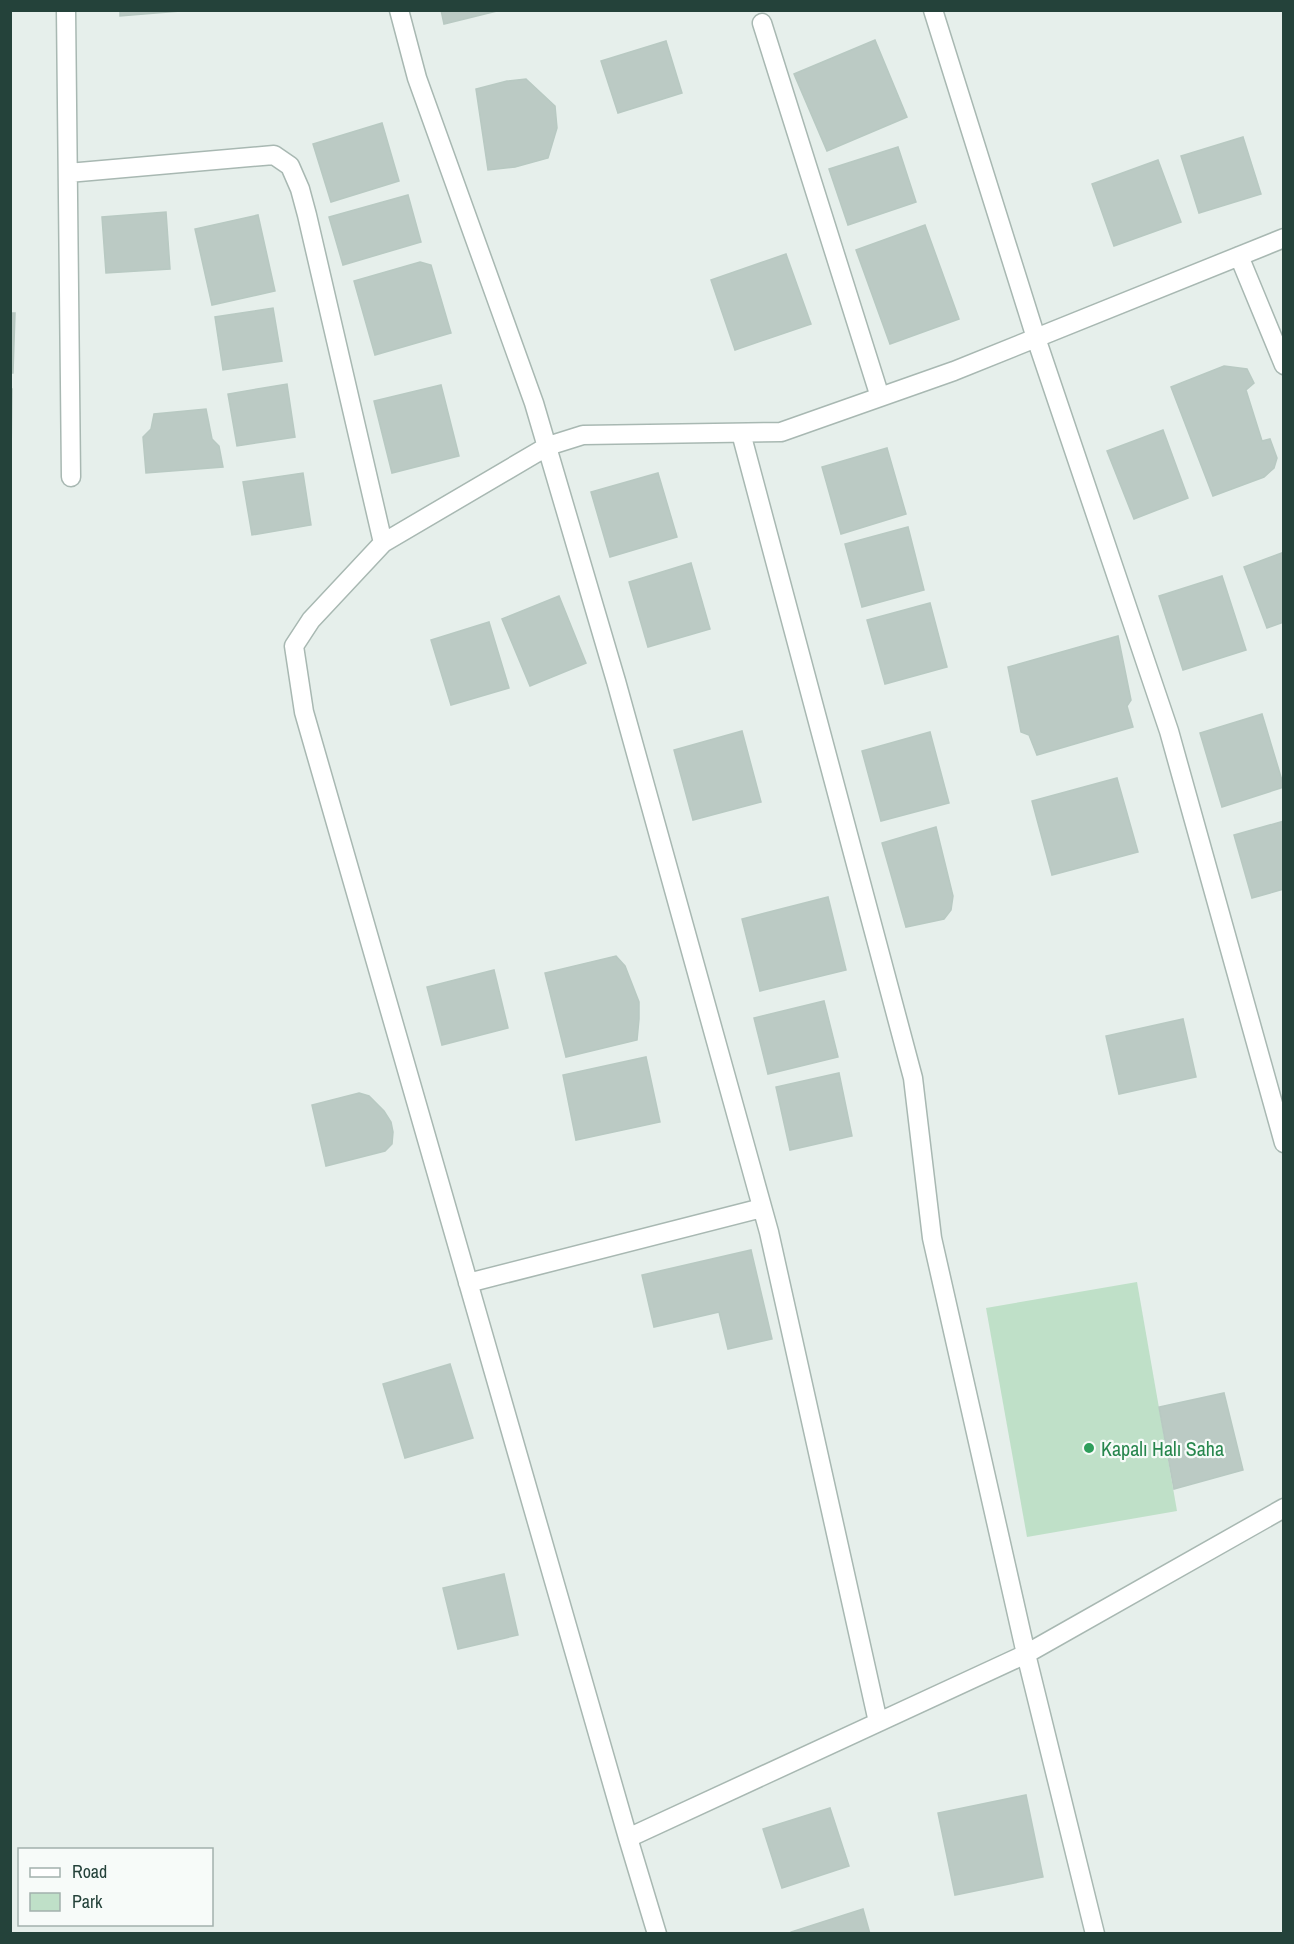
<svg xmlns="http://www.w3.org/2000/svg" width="1294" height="1944" font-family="'Archivo Narrow',sans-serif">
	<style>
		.green { fill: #bfe0c8 }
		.building { fill: #bbcac4; stroke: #b8c9c2; stroke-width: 1.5 }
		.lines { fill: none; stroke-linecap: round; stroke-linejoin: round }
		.minor-casing { stroke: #a8b8b2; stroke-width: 21 }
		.minor { stroke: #fff; stroke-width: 18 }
		.leisure-dot { fill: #2e9e5b; stroke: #f7fbf9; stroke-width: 2 }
		.labels { text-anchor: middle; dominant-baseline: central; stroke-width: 4.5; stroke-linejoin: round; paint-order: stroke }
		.leisure-label { font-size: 20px; fill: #27864d; stroke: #f7fbf9; text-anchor: start }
	</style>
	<rect width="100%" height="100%" fill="#e6efeb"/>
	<path class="green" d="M1137,1282l40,229 -150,26 -41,-229z"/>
	<path class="building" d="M120,10h60v1l-60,5z
		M441,10h60l-57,14z
		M875,40l32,77 -80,34 -33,-77z
		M666,41l16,52 -64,20 -17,-52z
		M526,79l29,27 2,22 -9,30 -33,9 -27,3 -12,-81 31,-8z
		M382,123l17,58 -68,21 -18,-58z
		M1243,137l18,57 -62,19 -18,-57z
		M898,147l18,55 -68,23 -19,-56z
		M1158,160l23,62 -67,24 -22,-62z
		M408,195l13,47 -78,23 -14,-48z
		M166,212l4,57 -64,4 -4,-56z
		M258,215l17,76 -63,14 -17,-76z
		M925,225l34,94 -69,25 -34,-94z
		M786,254l25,70 -76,26 -24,-70z
		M420,262l11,3 20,68 -76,22 -21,-74z
		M273,308l9,53 -59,9 -8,-53z
		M10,313h5l-2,60h-3z
		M1224,366l23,3 7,14 -8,7 16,51 8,-2 7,19 -3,10 -10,9 -51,19 -42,-109z
		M287,384l8,53 -58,9 -9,-52z
		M441,385l18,71 -67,17 -18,-72z
		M10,389h2l-1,69h-1z
		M206,409l6,30 7,7 4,21 -77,6 -3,-36 8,-8 3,-15z
		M1163,430l25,68 -54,21 -27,-68z
		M887,448l19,66 -65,20 -19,-67z
		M303,473l8,52 -59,10 -9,-53z
		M658,473l19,64 -67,20 -19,-65z
		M908,527l16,63 -62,17 -17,-63z
		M1284,552v70l-17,6 -23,-61z
		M691,563l19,66 -62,18 -19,-65z
		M1222,576l24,74 -63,20 -24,-74z
		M559,596l27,67 -56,23 -28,-67z
		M930,603l17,64 -62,17 -18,-64z
		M489,622l20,66 -58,17 -20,-65z
		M1118,636l13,64 -4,6 6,21 -96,28 -8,-20 -8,-3 -13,-65z
		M1262,714l22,73 -62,20 -22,-74z
		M742,731l19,71 -68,18 -19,-70z
		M930,732l19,71 -68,18 -19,-70z
		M1117,778l21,74 -86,23 -20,-74z
		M1284,821v68l-32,9 -18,-63z
		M936,827l17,69 -2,14 -7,9 -38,8 -24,-84z
		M828,897l18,73 -86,21 -18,-72z
		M616,956l9,10 14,36v17l-2,21 -71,17 -21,-84z
		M494,970l14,58 -66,17 -15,-58z
		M824,1001l14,56 -70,17 -14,-56z
		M1183,1019l13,58 -77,17 -13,-58z
		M646,1057l14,65 -84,18 -13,-65z
		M839,1073l13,63 -62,14 -14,-63z
		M359,1093l10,3 15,15 7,11 2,10 -1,12 -7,7 -59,15 -14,-61z
		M751,1250l21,89 -44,10 -9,-37 -65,15 -12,-52z
		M450,1364l23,74 -68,20 -22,-74z
		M1224,1393l19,77 -69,19 -15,-82z
		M504,1574l14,61 -60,14 -15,-61z
		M1026,1795l17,82 -88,18 -17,-82z
		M830,1808l19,58 -67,22 -19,-59z
		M863,1909l7,25h-79v-2z"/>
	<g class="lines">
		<defs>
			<path id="minor" d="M66,10l5,467
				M399,10l18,68 117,325 82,278 153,551 109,490
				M933,10l103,328 133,393 115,412
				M762,23l118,374
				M68,173l206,-18 16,11 10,23 7,26 76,328
				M1239,256l45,109
				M741,433l172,645 19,160 94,416 69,280
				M468,1283l294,-75
				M628,1838l398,-184 258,-146
				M657,1934l-29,-96 -324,-1126 -10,-66 17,-26 72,-77 165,-97 35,-11 198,-3 173,-61 330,-133"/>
		</defs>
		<use href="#minor" class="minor-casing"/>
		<use href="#minor" class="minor"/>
	</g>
	<circle class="leisure-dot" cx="1089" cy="1448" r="6"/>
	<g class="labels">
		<g class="leisure-label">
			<text x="1101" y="1448">Kapalı Halı Saha</text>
		</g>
	</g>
	<rect width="1294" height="1944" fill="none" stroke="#24423a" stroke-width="24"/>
	<rect x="18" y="1848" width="195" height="78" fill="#f7fbf9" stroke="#a3b1ad" stroke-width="1.5"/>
	<rect x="30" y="1868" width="30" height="9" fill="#ffffff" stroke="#a3b1ad" stroke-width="1.5"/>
	<text x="72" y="1878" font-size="18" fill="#24423a">Road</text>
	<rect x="30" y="1893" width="30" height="18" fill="#bfe0c8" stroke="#a3b1ad" stroke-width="1.5"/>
	<text x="72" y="1908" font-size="18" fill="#24423a">Park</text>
</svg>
